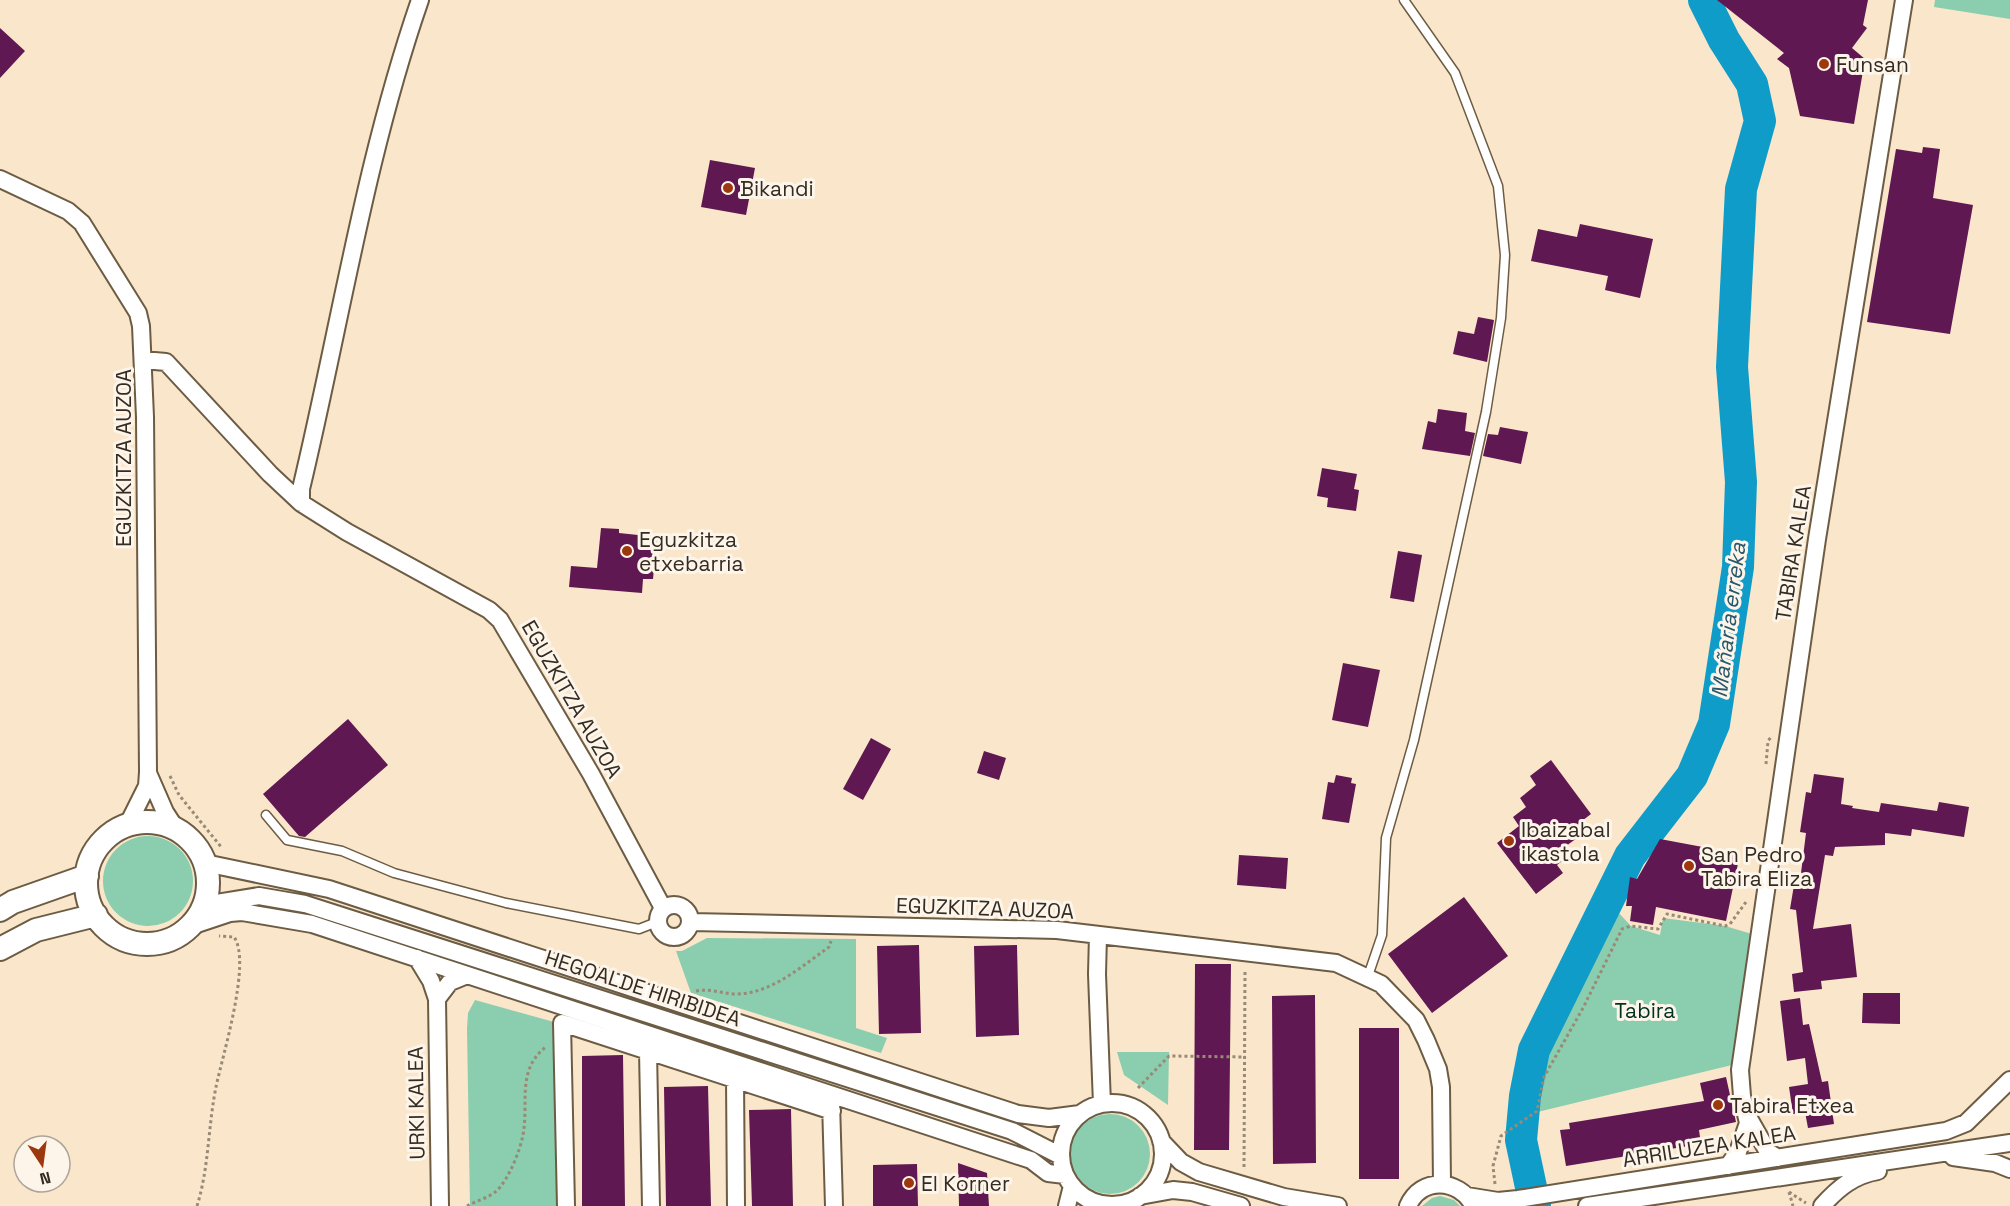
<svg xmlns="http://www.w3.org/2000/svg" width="2010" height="1206" font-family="'Space Grotesk',sans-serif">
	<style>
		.green { fill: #8bcdaf }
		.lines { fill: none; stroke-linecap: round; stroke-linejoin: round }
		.river { stroke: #109cc8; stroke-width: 32 }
		.building { fill: #5f1851 }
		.lane-casing { stroke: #6d5c44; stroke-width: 11 }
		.street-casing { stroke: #6d5c44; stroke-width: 20 }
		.secondary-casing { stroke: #6d5c44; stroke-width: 26 }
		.path { stroke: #988a77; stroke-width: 3; stroke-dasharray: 3 3; stroke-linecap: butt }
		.lane { stroke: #fff; stroke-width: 8 }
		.street { stroke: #fff; stroke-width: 16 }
		.secondary { stroke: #fff; stroke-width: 22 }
		.poi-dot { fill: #9d370e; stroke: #fdf5ea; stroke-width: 2 }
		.labels { text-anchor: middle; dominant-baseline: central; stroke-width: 6; stroke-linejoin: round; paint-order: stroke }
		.poi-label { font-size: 21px; fill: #342c22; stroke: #fdf5ea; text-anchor: start }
		.street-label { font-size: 21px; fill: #342c22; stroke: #fdf5ea }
		.park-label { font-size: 21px; fill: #003221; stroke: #fdf5ea }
		.water-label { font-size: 22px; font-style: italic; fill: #27576b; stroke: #fdf5ea }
	</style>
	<rect width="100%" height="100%" fill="#fae6ca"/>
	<path class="green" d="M1935,0h75v19l-76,-12z
		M103 881a45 45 0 1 1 90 0a45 45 0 1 1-90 0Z
		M1616,910l15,16 29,9 3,-17 62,8 27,8 -20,131 -207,50 8,-60 14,-20 17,-38z
		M707,938l149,1v89l31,10 -6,15 -190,-60 -15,-42h6z
		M475,1000l79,22 4,3 2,181h-90l-3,-177 1,-16z
		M1117,1052h52l-1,53 -44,-30z
		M1070 1154a40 40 0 1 1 80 0a40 40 0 1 1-80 0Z
		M1440,1196l14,4 6,6h-38l10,-8z"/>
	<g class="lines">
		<path class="river" d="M1535,1206l-14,-66 4,-44 9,-46 96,-194 62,-80 22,-52 24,-157 3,-85 -9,-115 9,-178 19,-68 -8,-37 -28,-44 -20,-40"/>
	</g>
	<path class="building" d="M1717,0h151l-5,25 4,3 -15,20 13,11 -11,65 -54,-8 -11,-48 -12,-9 7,-6z
		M0,28l25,23 -25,27z
		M1923,147l17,2 -7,49 40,7 -23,129 -83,-12 29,-173 26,4z
		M710,160l45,8 -9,47 -45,-8z
		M1580,224l73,15 -13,59 -35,-8 3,-14 -77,-15 7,-32 39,8z
		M1478,317l16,3 -7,42 -34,-8 5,-23 16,3z
		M1438,409l29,4 -2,18 10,2 -5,23 -48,-7 6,-28 8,2z
		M1500,427l28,5 -7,32 -38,-8 5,-22 10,1z
		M1322,468l35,6 -3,15 5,1 -3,21 -29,-4 1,-9 -11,-2z
		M601,528l18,1v4l38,4 -4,42h-10l-1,14 -73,-6 2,-21 26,2z
		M1398,551l24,4 -8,47 -24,-4z
		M1343,663l37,7 -12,57 -36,-7z
		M348,719l40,46 -83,72 -6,-1 -36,-42z
		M871,738l20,11 -28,51 -20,-11z
		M984,751l22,7 -7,22 -22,-7z
		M1551,760l40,54 -13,10 6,9 -18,13 6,7 -15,12 6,8 -27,21 -39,-51 22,-17 -6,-9 13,-10 -6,-9 16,-13 -6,-9z
		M1814,774l30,4 -3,26 12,2 -1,2 27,4 2,-9 56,8 2,-9 30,5 -5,30 -52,-8 -1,7 -26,-3v12l-50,2 -2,9 -8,-1 -12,74 38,-5 6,53 -36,4 1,8 -28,3 -2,-18 11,-2 -7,-62 -6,-1 6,-36h5l5,-40 -6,-1 6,-40 5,1z
		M1336,775l16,3 -1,5 5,1 -7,39 -27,-4 6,-37 6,1z
		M1660,839l80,15 -14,67 -70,-14 -3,18 -23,-4 2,-15h-6l4,-29 7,2z
		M1239,855l49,3 -2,31 -49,-4z
		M1464,897l44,59 -76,57 -44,-59z
		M919,945l2,88 -42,1 -2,-88z
		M1017,945l2,90 -43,2 -2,-91z
		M1195,964h36l-2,186h-35z
		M1863,993h37v31l-38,-1z
		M1315,995l1,168 -43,1 -1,-168z
		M1800,998l3,27 6,-1 13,58 6,-1 6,43 -26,4 -3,-16 -12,2 -4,-27 19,-3 -3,-26 -18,3 -7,-60z
		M1359,1028h40v151h-40z
		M623,1055l2,151h-43v-150z
		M1726,1077l10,45 -37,8 2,14 -135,22 -6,-36 10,-1 -1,-6 135,-22 -4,-18z
		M708,1086l3,120h-45l-2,-119z
		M791,1109l2,97h-41l-3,-96z
		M958,1163l29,10 2,33h-30z
		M917,1164l1,42h-45v-41z"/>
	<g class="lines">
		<defs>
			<path id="lane" d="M266,815l21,25 55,11 52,22 112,30 133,26 18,-7
				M1368,976l14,-41 4,-97 28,-98 72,-328 15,-94 4,-63 -7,-69 -43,-113 -51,-73"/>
			<path id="street" d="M0,179l68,32 14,12 56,90 3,13 4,91 3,355 -1,14 -20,40
				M143,360l23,2 104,112 31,29 46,29 142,78 11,10 91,154 72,134
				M301,503v-14c39,-163 64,-330 119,-489
				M148,773l17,39 11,17
				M205,863l124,26 689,225 31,4 31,-4
				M658 921a16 16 0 1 1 32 0a16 16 0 1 1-32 0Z
				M204,905l55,-9 46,8 707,227 49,25
				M691,922l366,8 279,33 45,21 35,36 10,20 12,29 3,18 1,97
				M191,926l39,-13 12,-1 70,12 719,236 17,13 17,2
				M1098,935l-1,39 5,130
				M417,958l14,23 6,18 3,207
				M437,999l13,-17 17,-7
				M648,1051l3,155
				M735,1079l1,127
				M831,1102l3,104
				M1061 1154a51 51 0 1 1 102 0a51 51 0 1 1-102 0Z
				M1747,1115l21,37 10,6
				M1161,1141l20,21 18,10 85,25 54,9
				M1953,1157l42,6 15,6
				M1728,1166l10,-14 10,-29 -6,-27 -2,-26 77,-531 87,-539
				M1140,1196l33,-6 19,2 49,14
				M1467,1196l31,5 20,-2 428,-68 20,-8 44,-43
				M566,1206l-4,-183 270,88
				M1067,1206l5,-20
				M1408,1206c13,-30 51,-27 65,-1
				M1587,1206l423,-63
				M1822,1206c16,-18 32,-31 56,-35"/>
			<path id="secondary" d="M86 883a61 61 0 1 1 122 0a61 61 0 1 1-122 0Z
				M0,910l13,-8 74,-26
				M0,949l36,-19 60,-15"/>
		</defs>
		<use href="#lane" class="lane-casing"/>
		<use href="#street" class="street-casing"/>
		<use href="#secondary" class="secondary-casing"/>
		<path class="path" d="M1766,764l2,-23 3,-4
			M170,776l9,19 43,53
			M696,991c14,-3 27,3 42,3 34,-1 64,-28 91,-47l2,-6
			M1138,1088l31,-32 76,1
			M1244,1167l1,-197
			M1495,1184l-2,-18 8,-30 36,-25 7,-34 39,-69 39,-79 9,-3 27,3 9,-15 58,12 5,-2 16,-22
			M1789,1192l4,14
			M1789,1192l17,11
			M197,1206c12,-38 11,-80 19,-119 6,-30 36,-125 18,-150l-15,-1
			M467,1206c10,-6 25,-8 34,-20 10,-13 19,-36 22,-51 6,-33 -7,-66 24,-89"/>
		<use href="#lane" class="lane"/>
		<use href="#street" class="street"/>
		<use href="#secondary" class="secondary"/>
	</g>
	<g class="poi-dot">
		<circle cx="1824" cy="64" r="6"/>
		<circle cx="728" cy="188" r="6"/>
		<circle cx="627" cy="551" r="6"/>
		<circle cx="1509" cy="841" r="6"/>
		<circle cx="1689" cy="866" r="6"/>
		<circle cx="1718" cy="1105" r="6"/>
		<circle cx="909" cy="1183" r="6"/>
	</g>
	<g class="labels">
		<g class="poi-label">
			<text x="1836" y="64">Funsan</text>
			<text x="740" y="188">Bikandi</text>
			<text x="639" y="539">Eguzkitza<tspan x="639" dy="24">etxebarria</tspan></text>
			<text x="1521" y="829">Ibaizabal<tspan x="1521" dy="24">ikastola</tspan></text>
			<text x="1701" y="854">San Pedro<tspan x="1701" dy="24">Tabira Eliza</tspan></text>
			<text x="1730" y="1105">Tabira Etxea</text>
			<text x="921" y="1183">El Korner</text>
		</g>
		<g class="street-label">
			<text transform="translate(123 458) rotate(-90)">EGUZKITZA AUZOA</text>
			<text transform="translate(1793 553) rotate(-81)">TABIRA KALEA</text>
			<text transform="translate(572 699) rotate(60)">EGUZKITZA AUZOA</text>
			<text transform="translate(985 908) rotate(2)">EGUZKITZA AUZOA</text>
			<text transform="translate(643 988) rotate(18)">HEGOALDE HIRIBIDEA</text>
			<text transform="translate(416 1103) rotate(-91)">URKI KALEA</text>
			<text transform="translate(1709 1146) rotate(-9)">ARRILUZEA KALEA</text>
		</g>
		<g class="park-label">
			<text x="1645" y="1010">Tabira</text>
		</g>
		<g class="water-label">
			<text transform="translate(1728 620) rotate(-83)">Mañaria erreka</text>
		</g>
	</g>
	<g transform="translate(42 1164) rotate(167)"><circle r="28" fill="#fdf5ea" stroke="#ada59a" stroke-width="1.5"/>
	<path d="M0-4.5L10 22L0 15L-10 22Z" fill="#9d370e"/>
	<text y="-9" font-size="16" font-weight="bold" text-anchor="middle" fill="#342c22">N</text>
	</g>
</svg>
